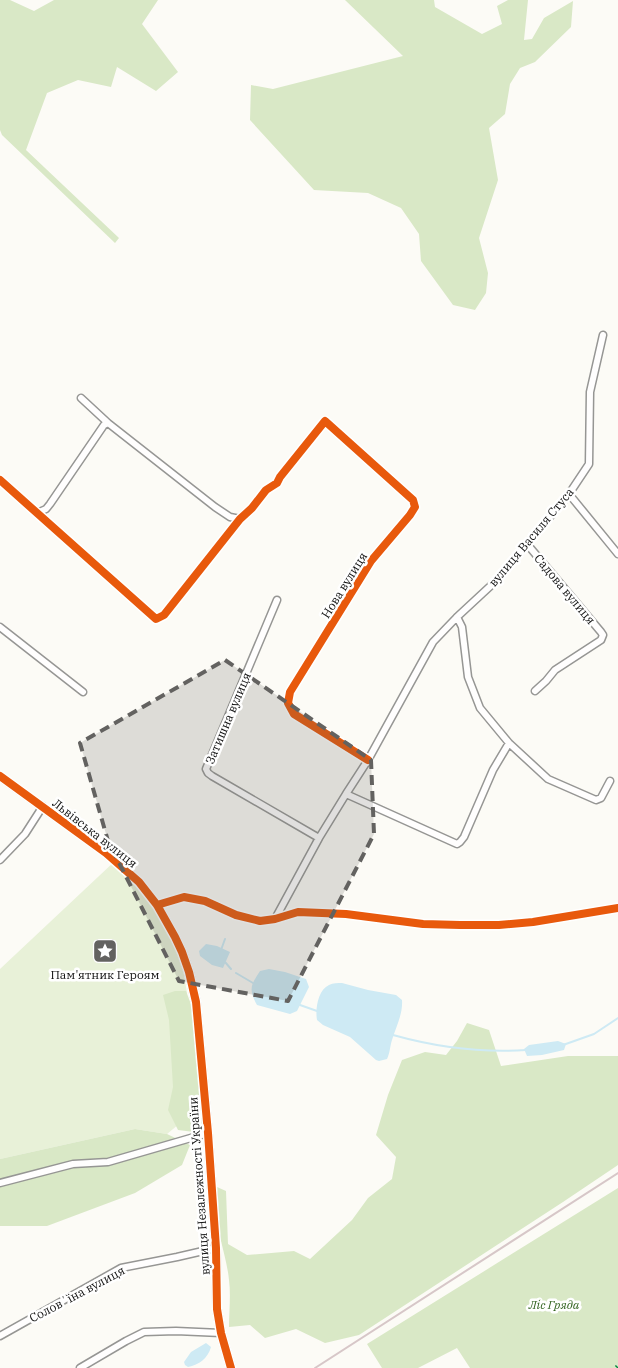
<svg xmlns="http://www.w3.org/2000/svg" width="618" height="1368" font-family="'IBM Plex Serif',serif">
	<style>
		.green { fill: #e8f1d8 }
		.forest { fill: #d9e8c6 }
		.water { fill: #ceeaf4 }
		.lines { fill: none; stroke-linecap: round; stroke-linejoin: round }
		.stream { stroke: #ceeaf4; stroke-width: 2 }
		.minor-casing { stroke: #969694; stroke-width: 9 }
		.major-casing { stroke: #848381; stroke-width: 10 }
		.minor { stroke: #fffefe; stroke-width: 6 }
		.major { stroke: #ece7dc; stroke-width: 8 }
		.rail { stroke: #d7c7c8; stroke-width: 2 }
		.quiet { stroke: #00873e; stroke-width: 6; stroke-dasharray: 12 6; stroke-linecap: butt }
		.cycleway-casing { stroke: #fff; stroke-width: 11 }
		.cycleway { stroke: #e8590c; stroke-width: 8 }
		.marked { fill: #636260; fill-opacity: 0.2; stroke: #636260; stroke-width: 4; stroke-dasharray: 10 6; stroke-linejoin: round }
		.labels { text-anchor: middle; dominant-baseline: central; stroke-width: 5; stroke-linejoin: round; paint-order: stroke }
		.street-label { font-size: 12px; fill: #101010; stroke: #fff }
		.poi-label { font-size: 12px; fill: #101010; stroke: #fff }
		.park-label { font-size: 12px; font-style: italic; fill: #356623; stroke: #fff }
	</style>
	<rect width="100%" height="100%" fill="#fcfbf6"/>
	<path class="green" d="M115,861l24,21 40,64 8,47 -8,131 -12,10 -32,-5 -135,30v-190z"/>
	<path class="forest" d="M0,0h10l24,11 20,-11h104l-16,24 36,48 -22,19 -39,-24 -6,20 -33,-7 -31,13 -21,57 93,88 -4,5 -113,-108 -2,-5z
		M345,0h89l1,7 47,27 20,-10 -5,-18 11,-6h20l-4,40 8,-1 12,-21 29,-17 -2,26 -36,35 -15,6 -10,16 -5,30 -16,14 9,52 -19,58 9,35 -2,20 -11,17 -22,-5 -32,-44 -2,-27 -18,-26 -33,-15 -54,-3 -64,-70 1,-35 22,4 130,-33z
		M175,991h11l6,16 12,118 -10,7 -16,-2 -10,-20 5,-23 -4,-67 -6,-25z
		M467,1023l22,7 12,36 67,-10h50v109l-55,37 -204,133 -34,8 -29,-14 -31,9 -15,-13 -21,2c0,-15 2,-32 0,-47 -3,-31 -19,-62 -12,-93l9,4 2,53 19,11 47,-4 16,8 42,-39 16,-22 24,-19 4,-22 -20,-22 12,-40 14,-35 23,-8 21,3 11,-14z
		M135,1129l32,5 23,11 -8,20 -47,28 -88,33h-47v-67z
		M618,1188v180h-148l-13,-20 -39,20h-36l-15,-24z"/>
	<path class="water" d="M206,944l11,2 13,6 -7,16 -11,-3 -12,-9 -1,-5z
		M269,969l16,3 21,7 3,8 -12,24 -7,3 -33,-9c-9,-16 -6,-20 3,-34z
		M342,983l26,7 28,5 6,5c1,14 -6,27 -10,40 -2,6 -2,13 -5,19l-8,2 -3,-1 -26,-23 -27,-12 -6,-5c-2,-11 1,-30 12,-35 4,-2 9,-2 13,-2z
		M558,1041l8,3 -2,6 -22,5 -15,1 -3,-7 5,-4z
		M206,1343l5,4c-3,11 -12,18 -23,20l-3,-2 -1,-3 7,-10z"/>
	<g class="lines">
		<path class="stream" d="M221,950l4,-11
			M225,962l6,7
			M236,973l17,10
			M300,1005l17,6
			M393,1035c43,12 88,18 133,15
			M563,1045l31,-11 24,-16"/>
		<defs>
			<path id="minor" d="M81,398l27,25 107,84 15,10 10,2
				M0,480l156,139 8,-4 76,-96 12,-11 14,-18 11,-7 3,-6 45,-56 88,79 2,7 -5,8 -39,46 -81,131 -2,11 6,11 74,46
				M569,494l49,60
				M37,513l9,-4 4,-5 54,-79 4,-2
				M527,544l74,88 2,3 -2,5 -46,30 -9,11 -11,10
				M277,600l-71,169 2,4 4,3 107,62
				M457,617l5,10 6,50 12,31 29,35 39,36 48,21 5,-2 9,-17
				M0,627l83,65
				M346,794l111,50 3,-2 4,-5 29,-67 16,-27
				M0,860l25,-26 18,-28
				M157,905l27,-8 21,4 31,14 24,6 15,-2 23,-7 48,2 77,10 37,1h39l34,-3 85,-14
				M275,919l44,-81 27,-44 22,-34 65,-118 24,-25 41,-38 71,-85 20,-30 1,-72 13,-57
				M0,1183l73,-19 35,-2 100,-29
				M0,1336l121,-68 56,-11 39,-9
				M80,1368l46,-27 18,-9 32,-1 45,2"/>
			<path id="major" d="M0,776l106,77 33,29 18,23 18,32 7,15 7,20 7,30 12,131 8,115 1,61 4,24 10,35"/>
		</defs>
		<use href="#minor" class="minor-casing"/>
		<use href="#major" class="major-casing"/>
		<use href="#minor" class="minor"/>
		<use href="#major" class="major"/>
		<path class="rail" d="M315,1368l303,-195"/>
		<path class="quiet" d="M617,1368l1,-1"/>
		<defs>
			<path id="cycleway" d="M0,480l156,139 8,-4 76,-96 12,-11 14,-18 11,-7 3,-6 45,-56 88,79 2,7 -5,8 -39,46 -81,131 -2,11 6,11 74,46
				M0,776l106,77 33,29 18,23 18,32 7,15 7,20 7,30 12,131 8,115 1,61 4,24 10,35
				M157,905l27,-8 21,4 31,14 24,6 15,-2 23,-7 48,2 77,10 37,1h39l34,-3 85,-14"/>
		</defs>
		<use href="#cycleway" class="cycleway-casing"/>
		<use href="#cycleway" class="cycleway"/>
	</g>
	<path class="marked" d="M225,660l146,100 3,74 -86,167 -109,-20 -71,-140 -28,-98z"/>
	<defs>
		<symbol id="sight-square" viewBox="-11 -11 22 22"><rect x="-9" y="-9" width="18" height="18" rx="4" fill="#636260" stroke="#fff"/><path d="M0-6L1.8-2.2L6-1.7L2.9 1.2L3.7 5.4L0 3.3L-3.7 5.4L-2.9 1.2L-6-1.7L-1.8-2.2Z" fill="#fff"/></symbol>
	</defs>
	<g fill-rule="evenodd">
		<use href="#sight-square" x="91" y="937" width="28" height="28"/>
	</g>
	<g class="labels">
		<g class="street-label">
			<text transform="translate(531 537) rotate(-50)">вулиця Василя Стуса</text>
			<text transform="translate(344 585) rotate(-58)">Нова вулиця</text>
			<text transform="translate(565 589) rotate(50)">Садова вулиця</text>
			<text transform="translate(228 718) rotate(-67)">Затишна вулиця</text>
			<text transform="translate(95 833) rotate(38)">Львівська вулиця</text>
			<text transform="translate(199 1186) rotate(-94)">вулиця Незалежності України</text>
			<text transform="translate(77 1294) rotate(-28)">Соловʼїна вулиця</text>
		</g>
		<g class="poi-label">
			<text x="105" y="974">Пам'ятник Героям</text>
		</g>
		<g class="park-label">
			<text x="554" y="1304">Ліс Гряда</text>
		</g>
	</g>
</svg>
